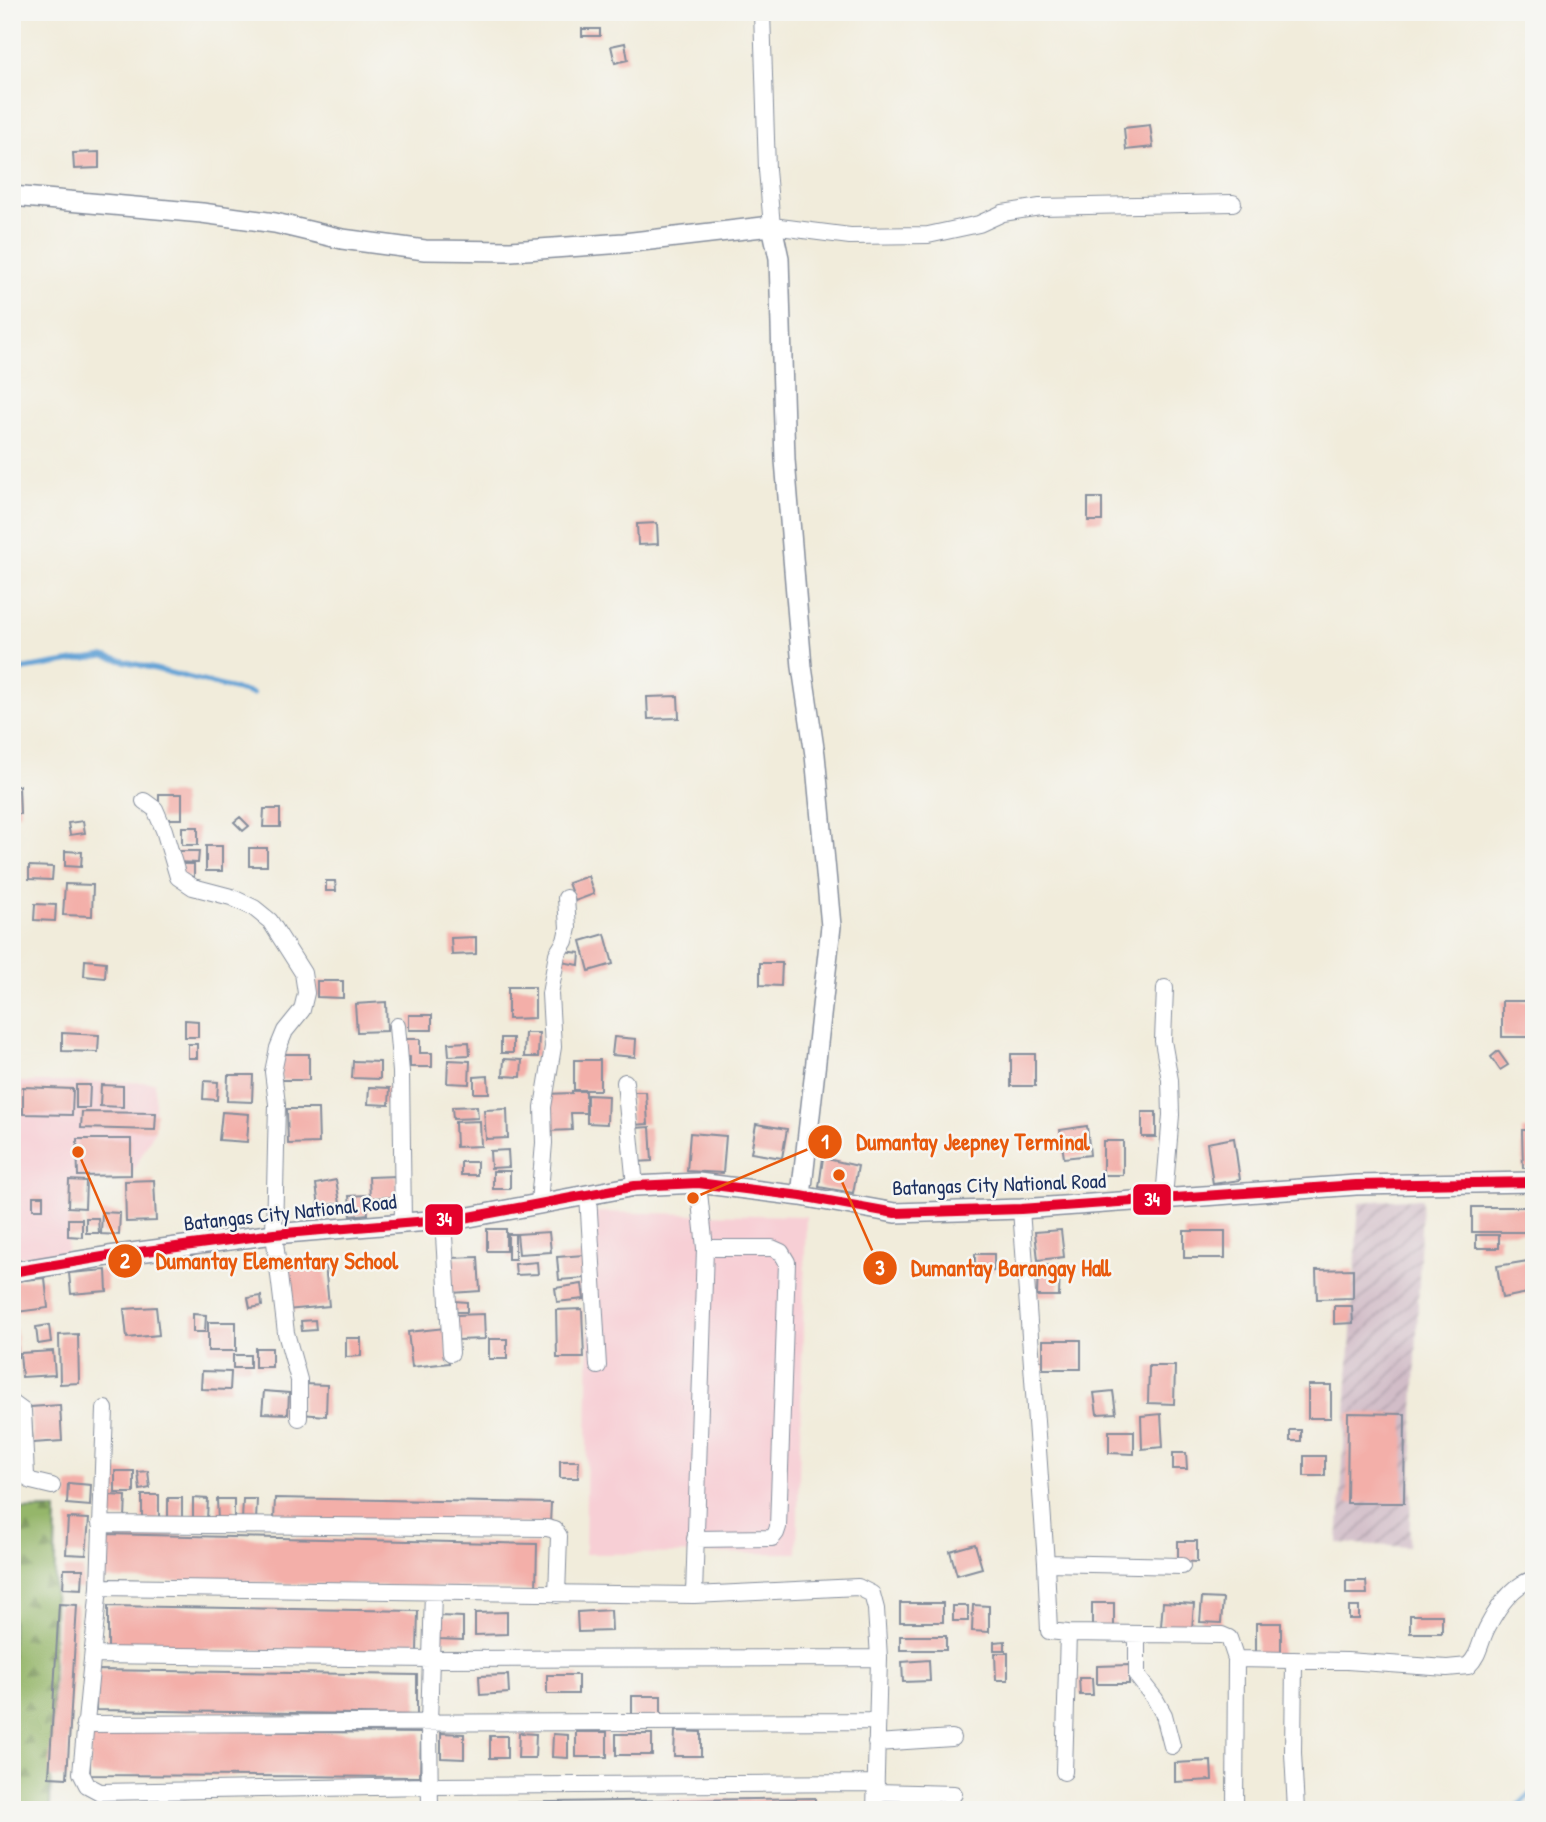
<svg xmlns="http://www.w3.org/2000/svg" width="1546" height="1822" font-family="'Patrick Hand',sans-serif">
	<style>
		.built { fill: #f7cfd5 }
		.industrial { fill: url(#industrial-furrows) }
		.forest { fill: url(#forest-firs); stroke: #587264; stroke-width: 2 }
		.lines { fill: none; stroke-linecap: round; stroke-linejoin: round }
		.stream { stroke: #64a3d6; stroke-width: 5 }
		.building { fill: #f3afa9 }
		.minor-casing { stroke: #868e9c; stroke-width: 18 }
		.tertiary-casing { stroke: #868e9c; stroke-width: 22 }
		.minor { stroke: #fff; stroke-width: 16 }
		.tertiary { stroke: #fff; stroke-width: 19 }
		.bus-1-casing { stroke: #f6f6f2; stroke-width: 16 }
		.bus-1 { stroke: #e4002b; stroke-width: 10 }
		.labels { text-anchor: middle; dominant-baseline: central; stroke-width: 5; stroke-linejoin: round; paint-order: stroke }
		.street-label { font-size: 21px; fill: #1b2f5e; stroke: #f6f6f2 }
		.leader { fill: none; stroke: #e8590c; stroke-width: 2.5 }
		.callout-dot { fill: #e8590c; stroke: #f6f6f2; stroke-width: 2.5 }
		.mark-label { font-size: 21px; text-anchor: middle; font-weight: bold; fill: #fff }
		.callout-label { font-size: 23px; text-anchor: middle; font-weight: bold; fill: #e8590c; stroke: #f6f6f2; stroke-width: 5; stroke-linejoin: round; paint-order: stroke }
		.line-badge { stroke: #f6f6f2; stroke-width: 2.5 }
		.badge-label { font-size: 19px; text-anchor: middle; font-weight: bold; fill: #fff }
	</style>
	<defs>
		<pattern id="industrial-furrows" width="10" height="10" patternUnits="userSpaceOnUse" patternTransform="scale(1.75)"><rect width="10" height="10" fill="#d2bdc8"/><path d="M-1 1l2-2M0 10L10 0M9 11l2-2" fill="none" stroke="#aa9aa6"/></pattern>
		<pattern id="forest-firs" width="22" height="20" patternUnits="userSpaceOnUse" patternTransform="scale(1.75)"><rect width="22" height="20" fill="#95b66a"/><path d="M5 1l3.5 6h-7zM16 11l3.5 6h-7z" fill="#79945a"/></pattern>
	</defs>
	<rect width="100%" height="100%" fill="#f6f6f2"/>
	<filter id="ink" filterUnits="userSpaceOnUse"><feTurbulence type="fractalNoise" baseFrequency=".0143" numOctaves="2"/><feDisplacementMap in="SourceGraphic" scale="14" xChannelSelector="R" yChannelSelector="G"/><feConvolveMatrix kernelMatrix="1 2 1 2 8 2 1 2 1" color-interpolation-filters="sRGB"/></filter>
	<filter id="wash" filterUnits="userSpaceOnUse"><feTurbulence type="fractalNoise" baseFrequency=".00686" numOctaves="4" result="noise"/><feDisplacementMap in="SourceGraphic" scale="28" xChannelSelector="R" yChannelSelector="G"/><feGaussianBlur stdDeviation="1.57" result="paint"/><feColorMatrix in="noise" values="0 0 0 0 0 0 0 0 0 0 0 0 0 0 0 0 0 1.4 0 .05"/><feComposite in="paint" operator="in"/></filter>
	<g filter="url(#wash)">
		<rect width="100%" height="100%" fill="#f1ecdb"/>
		<path class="built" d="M12,1082h143v48l-24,45 -62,6 -2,71 -51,5 -4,-46z
			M591,1212l215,4 -9,337 -212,1z"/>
		<path class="industrial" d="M1422,1198l-13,349 -71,-4 21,-341z"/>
		<path class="forest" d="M56,1509l-6,301h-38v-300z"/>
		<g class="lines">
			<path class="stream" d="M12,671l92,-15 149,38
				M1514,1810l20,-20"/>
		</g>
		<g id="blocks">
			<path class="building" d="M582,29h18v7h-18z
				M625,43l3,17 -13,3 -4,-17z
				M1150,125l3,22 -27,3 -2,-22z
				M99,152v16l-25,1 -1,-16z
				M1088,498h14v23h-14z
				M657,523l1,21 -20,1 -1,-21z
				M678,696l1,22 -31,1 -1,-22z
				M12,786h7l1,28h-8z
				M159,794h23v25h-23z
				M264,809h16v18h-17z
				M240,817l9,9 -6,5 -9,-9z
				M83,821l2,12 -15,2 -2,-12z
				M182,827h16v18h-16z
				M206,846h16v25h-16z
				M249,848h18v18h-18z
				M65,851l17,1 -1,15 -16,-1z
				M178,851h21l-1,12 -21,-1z
				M181,864h13v13h-13z
				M29,866l24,1 -1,13 -23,-1z
				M588,876l6,18 -19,7 -7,-18z
				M326,881h9l1,10h-10z
				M65,884l28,1 -1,31 -29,-1z
				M35,904l21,1 -1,16 -21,-1z
				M605,934l8,30 -24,7 -8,-30z
				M476,937v17l-24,1 -1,-17z
				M563,951l17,2 -1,12 -18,-3z
				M85,960l21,2 -1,16 -21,-2z
				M760,963h22l-1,23 -21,-1z
				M317,981h26v17l-26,-1z
				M508,987h27v31l-27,1z
				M1502,1001h27v36h-27z
				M386,1002l1,29 -30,1 -2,-28z
				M409,1015h23v15h-23z
				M185,1020l13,1v16h-13z
				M62,1033l37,2 -1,17 -36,-1z
				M525,1033h14l-1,24h-14z
				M614,1037l22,2 -1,18 -23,-2z
				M501,1038h12v15h-12z
				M403,1039h17v14h12v14h-22v-10l-7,-1z
				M469,1042l1,13 -21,1 -1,-13z
				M188,1044h9v14h-9z
				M1498,1051l10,14 -8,5 -9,-13z
				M281,1054h28v26h-28z
				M1011,1054h24v32h-24z
				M504,1059l18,1 -1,17 -18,-1z
				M448,1060l22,1 -1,23 -22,-1z
				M574,1060h26v30h-26z
				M353,1061l27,1v17l-28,-1z
				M228,1075h25l-1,27 -25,-1z
				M488,1076l1,17h-15v-16z
				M204,1081l14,1 -1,18 -14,-1z
				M76,1085h14l-1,23h-13z
				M101,1085l22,1v21l-23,-1z
				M12,1087l7,1 -2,18 -5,-1z
				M23,1087l50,2 -1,26 -49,-1z
				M369,1087l21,1 -1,17 -21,-1z
				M572,1091h14v22h-15l1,17 -25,1 -1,-37 26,-1z
				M630,1092h16l2,32 -17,1z
				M587,1095l21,1 -1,28 -20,-1z
				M477,1106l1,12 -25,1 -1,-12z
				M287,1109h31l1,34 -31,1z
				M507,1109l1,29 -22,1 -2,-29z
				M12,1111h4v27h-4z
				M82,1112l74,1 -1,17 -74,-2z
				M222,1112l27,2 -2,28 -28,-2z
				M1142,1112h14v25h-14z
				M480,1121l1,25 -25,1 -1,-25z
				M756,1124l31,5 -5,29 -31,-5z
				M1087,1126l3,29 -26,3 -4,-28z
				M650,1127l2,34 -16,1 -2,-34z
				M1522,1130h12v38h-11z
				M690,1133l36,3 -3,37 -36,-2z
				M1234,1138l6,42 -27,4 -6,-41z
				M77,1139h54v36l-53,1z
				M1103,1141h20v34h-20z
				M12,1142h7l-1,42h-6z
				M508,1150l1,17 -18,1 -1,-17z
				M823,1158l35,8 -5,27 -34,-6z
				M461,1162h16v13h-16z
				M493,1171h17v18h-17z
				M397,1176l1,21 -28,1 -1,-21z
				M69,1180l17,1 -1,27 -17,-1z
				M154,1180l2,41 -30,1 -1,-41z
				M336,1180l4,23 -21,4 -3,-23z
				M12,1188h7l-1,16h-6z
				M366,1195l2,19 -17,2 -2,-20z
				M33,1196h10v13h-10z
				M1472,1207h54v25h-54z
				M102,1212l18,1 -1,22 -18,-1z
				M86,1218h12l1,15h-13z
				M68,1219h14v18l-14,-1z
				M487,1229h19v22h-19z
				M1061,1230l3,27 -26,3 -3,-28z
				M1184,1231h41v27h-41z
				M549,1232l2,20 -32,2 -2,-20z
				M508,1234h7v25h-7z
				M1476,1235h23v13h-23z
				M975,1254h19v17h-19z
				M584,1255l2,23 -27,2 -2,-23z
				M478,1257l2,34 -28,2 -2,-35z
				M1528,1261l5,31 -31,6 -5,-32z
				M537,1262l1,12 -22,1 -1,-11z
				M325,1264l4,42 -43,4 -4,-42z
				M1038,1265l22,1 -1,30h-22z
				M1353,1269v29l-36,1 -1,-29z
				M106,1270l1,21 -36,3 -2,-21z
				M45,1278l3,30 -31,4 -3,-31z
				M582,1284l2,15 -27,3 -2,-14z
				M261,1296l1,10 -12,2 -2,-10z
				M454,1301l13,1v10h-14z
				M1334,1306h18l1,17 -19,1z
				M156,1307l3,28 -32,3 -3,-29z
				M582,1309l2,49h-27l-1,-48z
				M193,1314l13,1 -1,17h-12z
				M484,1314l1,25 -29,1v-25z
				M315,1320l1,10 -14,1 -1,-10z
				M208,1322h28v29h-28z
				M49,1325l2,17 -13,2 -2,-17z
				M445,1328l4,35 -37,4 -4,-35z
				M12,1329h4l2,28h-6z
				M78,1334l1,49 -19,1 -1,-49z
				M346,1338h15v18l-15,1z
				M489,1339h18v20h-18z
				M1043,1340h38v29h-38z
				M255,1348h17v19h-17z
				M53,1351l2,24 -33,2 -2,-24z
				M233,1355h17v13h-17z
				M1149,1366h26l-1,38 -26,-1z
				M202,1371l29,1 -1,18 -29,-1z
				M303,1384l24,1 -1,31 -25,-2z
				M1308,1385h23v33h-23z
				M264,1391l25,2 -1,21 -26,-1z
				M1113,1391l3,22 -19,1 -3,-21z
				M60,1405l2,36 -29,2 -3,-36z
				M1348,1413l57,1 -1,89h-57z
				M1161,1414l2,33 -21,2 -1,-33z
				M1290,1430h11v11h-11z
				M1109,1431h25v23l-25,-1z
				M1173,1453h13l1,16h-14z
				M1304,1456h21v20h-21z
				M560,1461h19l-1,17h-18z
				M115,1471h19v22h-19z
				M148,1471l2,17 -10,2 -2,-18z
				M68,1483l23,2 -1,21 -23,-2z
				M109,1495l17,1 -1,22h-17z
				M142,1495h17v25h-17z
				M168,1498h14v22h-14z
				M193,1498l15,1 -1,20 -14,-1z
				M275,1498l276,5 -1,21 -276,-4z
				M217,1499h17v22h-16z
				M243,1499h14l-1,22h-14z
				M68,1518l21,1 -3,36 -20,-1z
				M104,1534l433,10 -1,46 -433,-11z
				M1178,1541h19v21l-19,-1z
				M975,1544l7,24 -25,7 -7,-24z
				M64,1569h19l-1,20 -19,-1z
				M1346,1581h20l1,13h-21z
				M1202,1598l21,1 -2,24 -21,-1z
				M1163,1602l31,2 -2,25 -31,-3z
				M900,1603h43v19h-43z
				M1092,1603h22v23h-22z
				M59,1604l18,1 -10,173 -18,-1z
				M973,1605l16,1v26l-17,-1z
				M108,1606l310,5 -1,41 -309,-4z
				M953,1606h15v15h-15z
				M1349,1607h10v12h-10z
				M611,1610l1,21 -34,1 -1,-20z
				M507,1612v22l-32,1v-22z
				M1410,1615h32v18h-32z
				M439,1616l24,1v23l-24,-1z
				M1256,1623h25v31h-25z
				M900,1636h46v14h-46z
				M1005,1641v9h-11v-8z
				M995,1653h13v27h-12z
				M929,1660l1,21 -27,1 -1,-20z
				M1129,1665v19h-32v-18z
				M97,1670l320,5v40l-321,-5z
				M508,1675l1,18 -29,2 -1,-19z
				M547,1675h31v19h-31z
				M1079,1678h13l1,17h-13z
				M632,1696h29v21l-29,1z
				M90,1730l331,3 -1,44 -330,-2z
				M675,1731l26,1v24h-27z
				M576,1732h31v25h-31z
				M441,1733l23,1v25l-23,-1z
				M519,1733l17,1 -1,24h-17z
				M553,1734l15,1v23l-16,-1z
				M616,1734h36v21h-36z
				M490,1736h17v22h-17z
				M1211,1761l1,19 -37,2v-19z
				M815,1798v12h-326v-7z"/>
		</g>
	</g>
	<g filter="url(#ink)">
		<use href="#blocks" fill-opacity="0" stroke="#868e9c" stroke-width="2"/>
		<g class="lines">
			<defs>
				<path id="minor" d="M762,12l5,158 5,56 78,10 78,-1 51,-11 24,-11 37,-6 193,-4
					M144,801l11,8 9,21 14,47 15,10 38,10 23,11 16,13 33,52 3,20 -4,17 -17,21 -7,17 -5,24 4,32 -3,130 12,99 13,47v38
					M397,1026l4,46 2,150
					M625,1082l10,104
					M588,1195l10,171
					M1164,1198l7,-83 -1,-35 -7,-39 2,-53
					M539,1203l5,-60 -1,-36 10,-60 -3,-53 7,-40 8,-13 3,-13 -2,-30
					M1021,1209l25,354 3,68 19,2 154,2 7,3 7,21 -1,151
					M443,1219l8,134
					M12,1403l11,8 3,65 5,5 21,5
					M105,1409l-6,178 -18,186 6,12 13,7 329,-6 447,-3
					M100,1524l447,4 8,2 4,6 -2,59
					M695,1539l77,-1 4,-5 2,-6 9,-265 -6,-10 -9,-4h-67
					M1046,1563l136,3
					M99,1587l595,8 164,-8 14,7 4,15 3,49 -4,152
					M694,1595l11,-347 -7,-65
					M1137,1634v42l18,23 9,16 8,31
					M93,1655l338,4 448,-1
					M1236,1659l111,2 100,7 21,-2c12,-11 12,-26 20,-40 10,-19 25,-42 46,-47
					M1294,1660l-1,93 3,57
					M84,1724l792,-3
					M876,1743l76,-5
					M1064,1772l4,-139
					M876,1792l78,2
					M430,1810l-1,-87 4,-130"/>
				<path id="tertiary" d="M12,196l190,17 73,10 67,16 83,11 86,1 113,-8 148,-17 7,32 6,202 17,207 13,88 16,171 -30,270
					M12,1272l97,-16 165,-22 190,-16 171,-32 63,-3 103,13 94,17 126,-4 335,-24 178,-3"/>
			</defs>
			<use href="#minor" class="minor-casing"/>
			<use href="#tertiary" class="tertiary-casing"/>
			<use href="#minor" class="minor"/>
			<use href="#tertiary" class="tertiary"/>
			<defs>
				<path id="bus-1" d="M12,1272l97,-16 165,-22 190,-16 171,-32 63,-3 103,13 94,17 126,-4 335,-24 178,-3"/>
			</defs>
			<use href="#bus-1" class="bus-1-casing"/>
			<use href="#bus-1" class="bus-1"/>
		</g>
	</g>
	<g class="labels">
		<g class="street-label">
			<text transform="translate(999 1184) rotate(-2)">Batangas City National Road</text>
			<text transform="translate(290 1212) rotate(-6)">Batangas City National Road</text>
		</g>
	</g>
	<path class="leader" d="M693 1198L825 1142M78 1152L125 1261M839 1175L880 1268"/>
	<g class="callout-dot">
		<circle cx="693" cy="1198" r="7"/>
		<circle cx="78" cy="1152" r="7"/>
		<circle cx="839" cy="1175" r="7"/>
		<circle cx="825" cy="1142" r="18"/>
		<circle cx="125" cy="1261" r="18"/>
		<circle cx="880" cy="1268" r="18"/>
	</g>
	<g class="mark-label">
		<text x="825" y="1149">1</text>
		<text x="125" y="1268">2</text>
		<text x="880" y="1275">3</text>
	</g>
	<g class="callout-label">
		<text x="973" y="1150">Dumantay Jeepney Terminal</text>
		<text x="277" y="1269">Dumantay Elementary School</text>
		<text x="1011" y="1276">Dumantay Barangay Hall</text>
	</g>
	<g class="line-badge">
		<rect x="1132" y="1183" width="40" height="33" rx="7" fill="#e4002b"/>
		<rect x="424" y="1203" width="40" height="33" rx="7" fill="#e4002b"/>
	</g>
	<g class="badge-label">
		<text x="1152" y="1206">34</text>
		<text x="444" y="1226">34</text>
	</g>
	<rect width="1546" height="1822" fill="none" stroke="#f6f6f2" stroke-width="42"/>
</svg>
